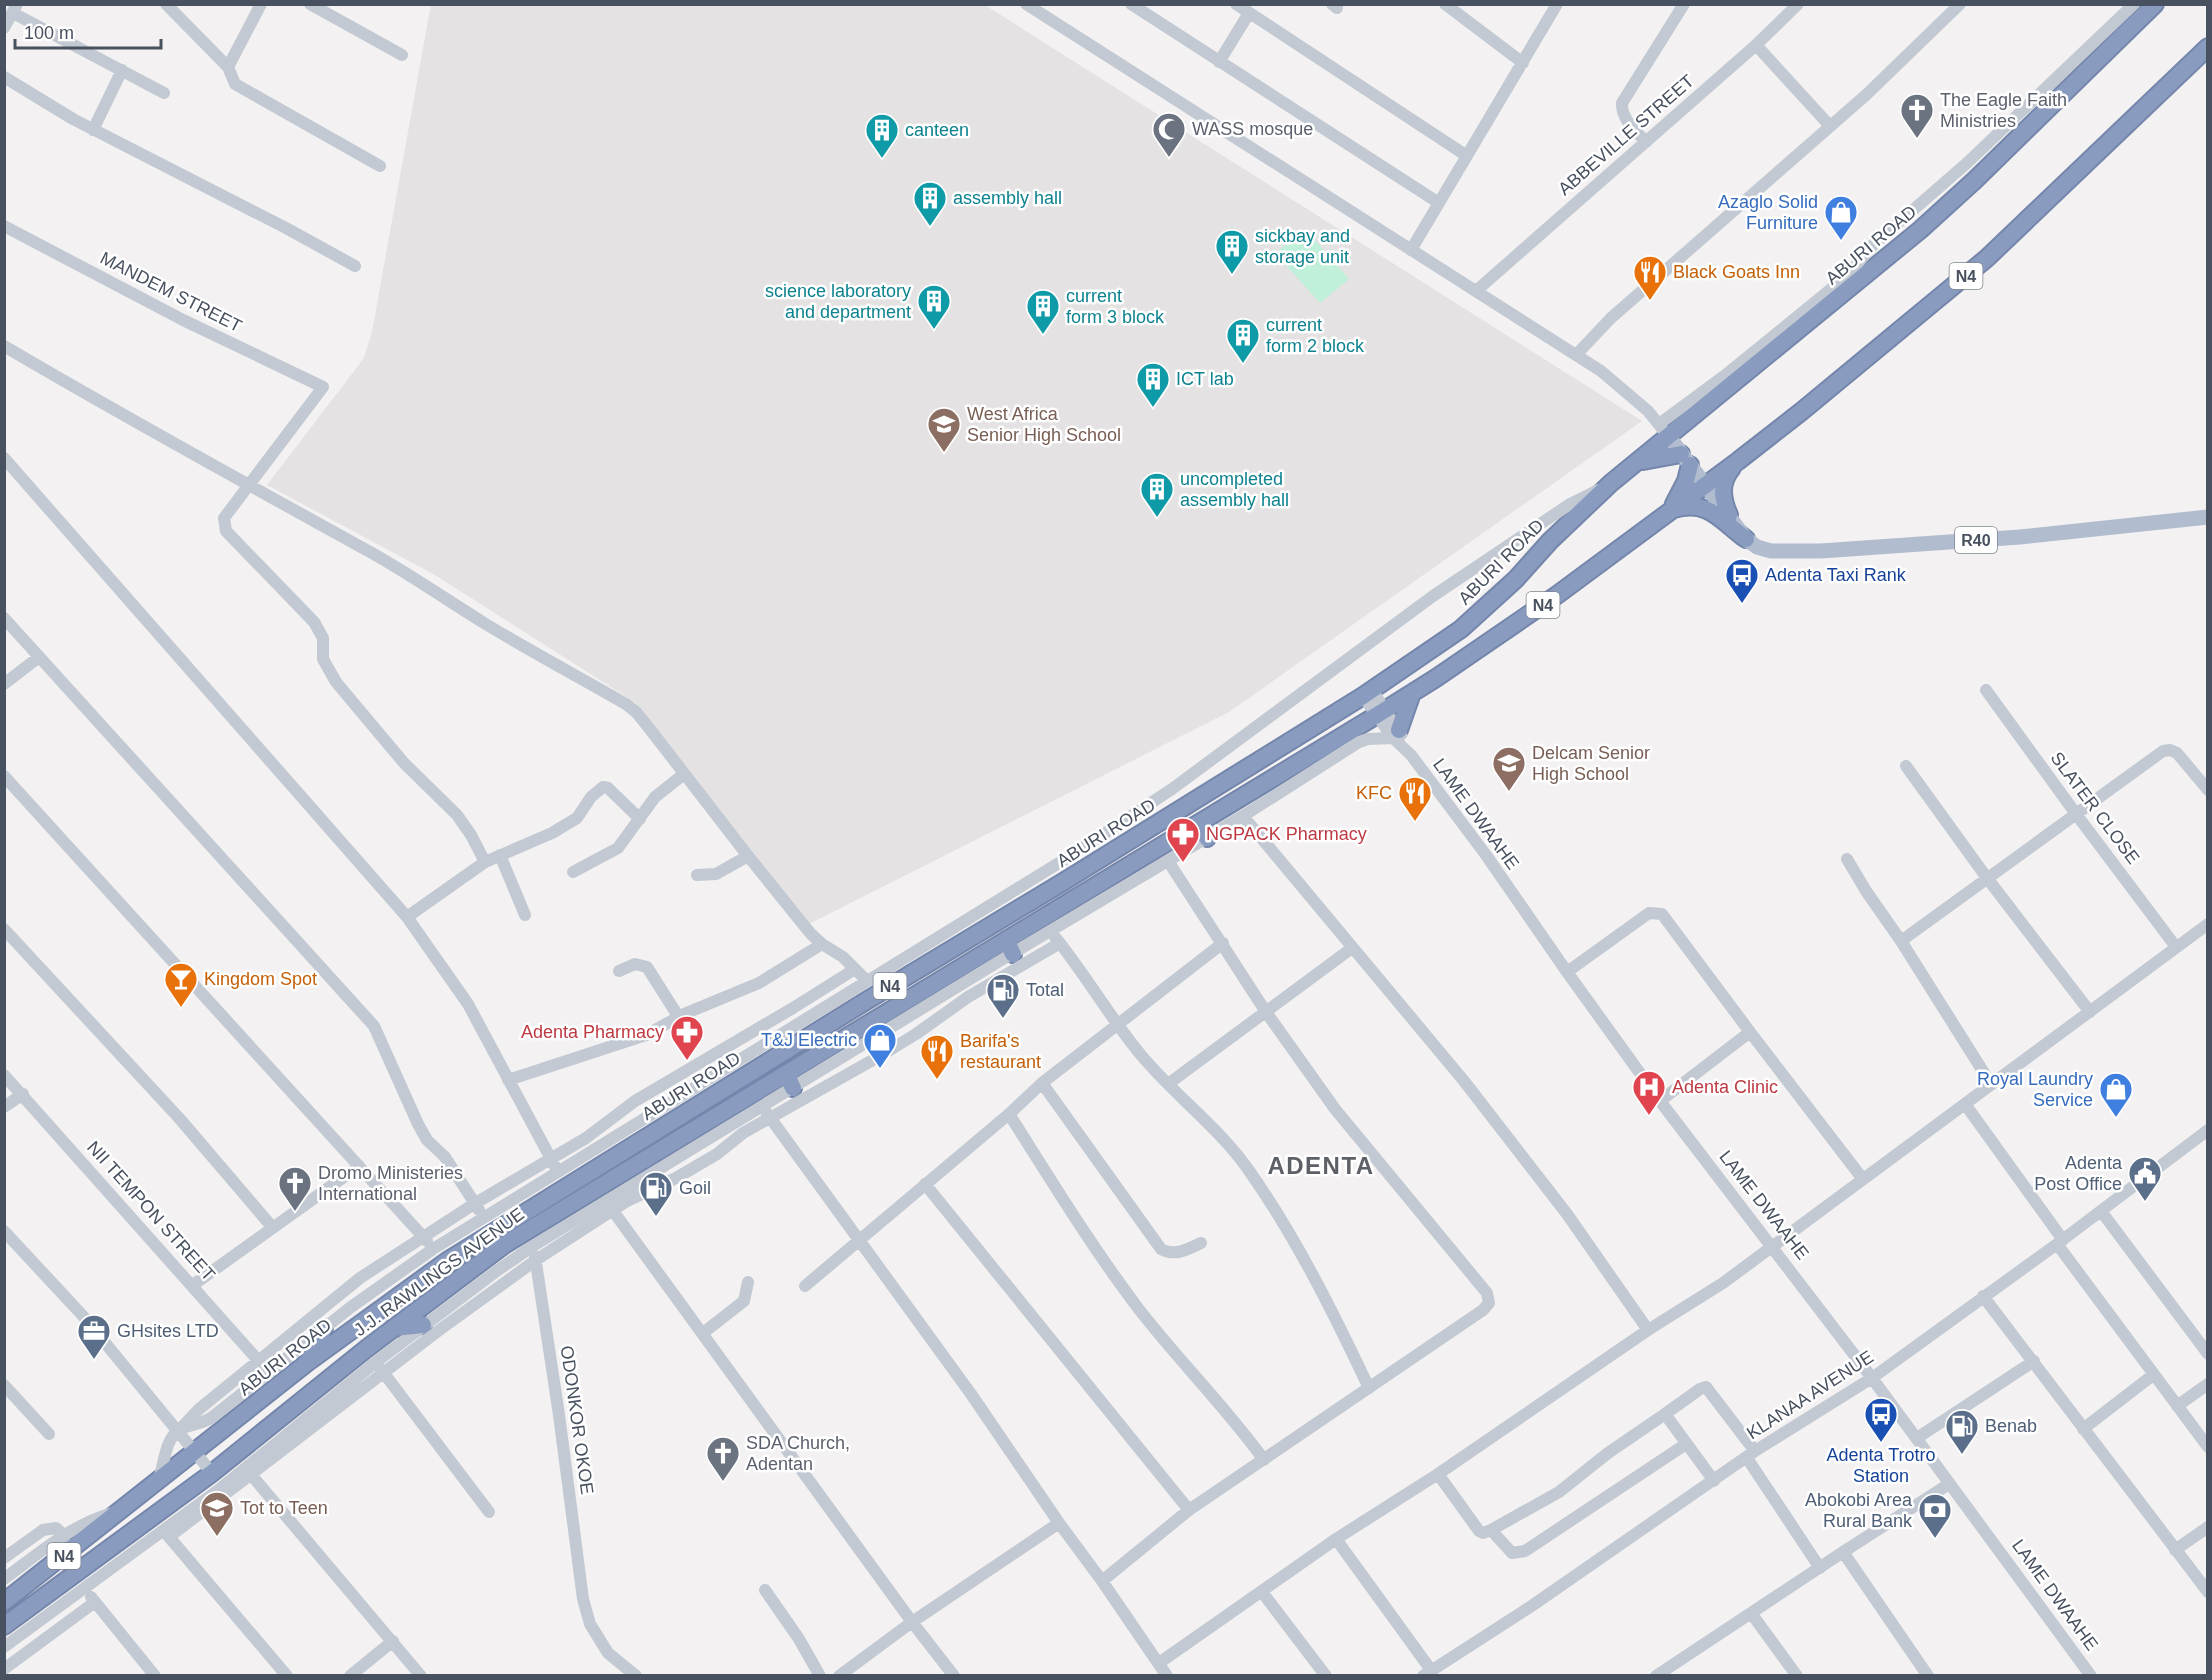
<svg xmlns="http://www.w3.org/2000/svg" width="2212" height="1680" font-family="Helvetica,sans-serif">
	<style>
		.education { fill: #e4e2e3 }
		.green { fill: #c0f0d9 }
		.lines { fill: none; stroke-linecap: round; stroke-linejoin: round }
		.highway-casing { stroke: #7486ab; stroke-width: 20 }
		.minor { stroke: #c2c9d2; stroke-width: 12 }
		.major { stroke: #b1bccf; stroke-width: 15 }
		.highway { stroke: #899cbf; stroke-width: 16 }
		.labels { text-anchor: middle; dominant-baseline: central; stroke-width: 5; stroke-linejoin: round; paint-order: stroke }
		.shield { fill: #fff; stroke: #7f858f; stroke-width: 1.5 }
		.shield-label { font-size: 16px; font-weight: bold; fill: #48515f }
		.worship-label { font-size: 18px; fill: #5b616d; stroke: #fff; text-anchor: start }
		.culture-label { font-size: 18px; fill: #0d838f; stroke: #fff; text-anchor: start }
		.street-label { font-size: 18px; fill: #48515f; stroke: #fff }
		.shop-label { font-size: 18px; fill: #366cbe; stroke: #fff; text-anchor: end }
		.food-label { font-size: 18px; fill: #c56008; stroke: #fff; text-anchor: start }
		.education-label { font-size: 18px; fill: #785e54; stroke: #fff; text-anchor: start }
		.transit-label { font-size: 18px; fill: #164399; stroke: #fff; text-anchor: start }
		.health-label { font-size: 18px; fill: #be3a42; stroke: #fff; text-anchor: start }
		.service-label { font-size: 18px; fill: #4e5e75; stroke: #fff; text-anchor: start }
		.district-label { font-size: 24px; font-weight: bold; letter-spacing: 1.5px; fill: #5d6066; stroke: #fff }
	</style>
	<rect width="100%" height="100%" fill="#f3f1f1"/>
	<path class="education" d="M431,4l554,1 657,416 -413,291 -426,215 -167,-224 -201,-128 -168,-90 97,-127 8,-26z"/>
	<path class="green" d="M1306,230l43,49 -29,24 -45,-50z"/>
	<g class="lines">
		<defs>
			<path id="highway" d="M1643,461l38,-7
				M1674,504l12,-23 4,-16
				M1674,509c35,-10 47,12 72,30
				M1729,515c-7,-16 -10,-32 3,-47
				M1399,730l13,-37
				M1198,824l9,14
				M1006,940l7,14
				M786,1074l7,14
				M393,1328l30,-3
				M309,1360l15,-32
				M4,1602l304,-240 139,-101 419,-260 197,-119 300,-186 98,-67 55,-50 34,-38 61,-58 309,-253 55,-50 180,-176
				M4,1626l208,-153 154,-124 138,-104 873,-530 59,-37 121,-83 181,-134 64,-50 185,-153 221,-211"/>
		</defs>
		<use href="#highway" class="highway-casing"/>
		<path class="minor" d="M166,4l62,63 7,17 145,82
			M310,4l92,51
			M1026,4l575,367 47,40 21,26
			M1131,4l308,199
			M1236,4l231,152
			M1332,4l5,4
			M1445,4l78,59
			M13,13l151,80
			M4,28l13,-24
			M1756,45l74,81
			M1219,62l30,-49
			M228,67l33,-63
			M4,77l69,42 213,109 69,38
			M93,130l29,-60
			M1646,142c-10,-11 -25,-23 -24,-39l62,-99
			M4,226l179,94 140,67 -99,131 2,13 88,91 9,16v21l13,23 68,81 53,52 14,20 14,27
			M1411,250l146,-246
			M1476,291l280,-246 42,-41
			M4,346c122,72 245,139 368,207 39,22 75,47 112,70 46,28 95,54 142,81l10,8 13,16 99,128 63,78 11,10 21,13 24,24
			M1576,355l35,-37 255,-223 94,-91
			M1659,424l69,-51 118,-96 28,-33 93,-81 167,-159
			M4,458l403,459 61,87 90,168
			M4,618l370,408 44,98 9,16 18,17 34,53
			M4,684l35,-27
			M1372,690l29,45
			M1986,690l90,124 100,133
			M1363,696l30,42 18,17 75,100 81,117 93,129 212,277 219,298
			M1906,766l81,112 103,134
			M4,776l423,465
			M1243,816l221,265 103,133 81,116
			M500,855l25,60
			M1847,859l19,32 35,50 90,143
			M573,872l45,-24 37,-51 29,-23
			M697,875l19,-1 32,-18
			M407,917l78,-55 67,-29 25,-15 14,-21 12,-10 5,1 32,31
			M4,929l175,189 94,110
			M1055,937c31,38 55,81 86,118 34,41 79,73 109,117 47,67 84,142 119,216
			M1901,941l262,-190 7,-1 7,3 31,37
			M619,971l16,-7 12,3 31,49
			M1567,972l82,-59 13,1 88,118 112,146
			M4,1075l260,292
			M508,1080l138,-45 38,-21 75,-31 63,-39
			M1042,1083l119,166c14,8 27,0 40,-6
			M1168,1084l184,-136
			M1660,1101l90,-69
			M1965,1104l98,136
			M4,1107l19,-13
			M766,1112l205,282 88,129 43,58 65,95
			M1009,1114c42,66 82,132 129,194 40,52 87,98 126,152
			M925,1184l264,326
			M608,1204l304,418 42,54
			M2101,1211l107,143
			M4,1231l79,85 129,157
			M2057,1244l151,203
			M535,1256l24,159 24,184 7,25 18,29 28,23
			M193,1285l166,-119
			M805,1286l204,-172 33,-31 181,-140
			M1983,1296l225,296
			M703,1333l41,-32 4,-19
			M380,1368l109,144
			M4,1385l45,49
			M2177,1406l31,-22
			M1665,1414l35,-25 6,-2 49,64
			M181,1428l17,-18 162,-132 114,-74 112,-66 49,-37 158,-93 62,-39
			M2083,1429l70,-54
			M1917,1438l117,-77
			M1747,1458l73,110
			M248,1471l173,205
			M1438,1474l41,57 4,2 8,-3 68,-38 49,-39 57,-39 49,67
			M159,1479c5,-14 6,-40 20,-49 10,-5 22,-6 32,-12l140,-111 82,-58 642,-396 97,-64 261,-193 137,-92 28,-14
			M1491,1530l21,23 13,-2 161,-107
			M164,1531l123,145
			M169,1537l269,-206 98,-71 91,-59 49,-23 41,-24 26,-21 137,-77 36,-22 52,-37 92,-54
			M1336,1539l95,131
			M2175,1550l33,-23
			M1843,1552l85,124
			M4,1558l39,-28 13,-2 9,8
			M4,1579c34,-25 68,-55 109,-66
			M1102,1581l87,-71 294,-200 6,-7 -2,-10 -152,-184 -69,-97 -98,-151
			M765,1590l34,49 21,37
			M1262,1592l64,84
			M91,1597l64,79
			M1751,1613l46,63
			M4,1647l217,-159 155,-126 122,-92 35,-24 465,-284 245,-146 116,-74 9,-3 25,-1
			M1159,1663l177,-124 102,-65 210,-144 75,-47 485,-359
			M4,1669l91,-67
			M350,1676l43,-35
			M839,1676l73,-54 147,-99
			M1423,1676l110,-71 222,-154 117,-73 185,-134 151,-114
			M1656,1676l187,-124 106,-68"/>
		<path class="major" d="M1669,437l77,102 11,8 14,4h50l199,-14 188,-20"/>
		<use href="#highway" class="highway"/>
	</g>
	<defs>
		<symbol id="church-pin" viewBox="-11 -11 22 30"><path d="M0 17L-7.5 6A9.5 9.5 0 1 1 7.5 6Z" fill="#6b7280" stroke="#fff"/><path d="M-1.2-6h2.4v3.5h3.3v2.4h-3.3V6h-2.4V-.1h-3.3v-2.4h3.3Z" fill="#fff"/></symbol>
		<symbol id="mosque-pin" viewBox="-11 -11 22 30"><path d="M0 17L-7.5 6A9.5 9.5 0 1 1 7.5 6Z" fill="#6b7280" stroke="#fff"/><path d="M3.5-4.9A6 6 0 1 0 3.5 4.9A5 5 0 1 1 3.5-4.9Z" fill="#fff"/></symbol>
		<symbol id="building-pin" viewBox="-11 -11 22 30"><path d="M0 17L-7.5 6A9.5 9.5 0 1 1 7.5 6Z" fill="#0f9aa8" stroke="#fff"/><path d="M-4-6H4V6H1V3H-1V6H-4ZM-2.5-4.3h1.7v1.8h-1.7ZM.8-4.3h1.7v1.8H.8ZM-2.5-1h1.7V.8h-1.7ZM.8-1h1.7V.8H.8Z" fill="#fff"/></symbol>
		<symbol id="shop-pin" viewBox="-11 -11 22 30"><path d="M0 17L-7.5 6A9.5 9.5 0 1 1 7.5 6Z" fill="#3f7fe0" stroke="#fff"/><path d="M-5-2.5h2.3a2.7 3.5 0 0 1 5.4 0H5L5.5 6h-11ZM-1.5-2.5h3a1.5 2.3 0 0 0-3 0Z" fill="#fff"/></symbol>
		<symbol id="restaurant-pin" viewBox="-11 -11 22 30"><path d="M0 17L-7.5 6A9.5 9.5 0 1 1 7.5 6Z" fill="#e8710a" stroke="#fff"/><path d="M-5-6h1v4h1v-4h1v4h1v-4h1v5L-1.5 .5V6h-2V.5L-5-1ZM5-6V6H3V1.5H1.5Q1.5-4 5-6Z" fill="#fff"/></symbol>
		<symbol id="school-pin" viewBox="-11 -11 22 30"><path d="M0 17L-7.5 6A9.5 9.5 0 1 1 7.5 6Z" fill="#8d6e63" stroke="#fff"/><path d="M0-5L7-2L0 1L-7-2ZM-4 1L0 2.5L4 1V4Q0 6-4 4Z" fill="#fff"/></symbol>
		<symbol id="bus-pin" viewBox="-11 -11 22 30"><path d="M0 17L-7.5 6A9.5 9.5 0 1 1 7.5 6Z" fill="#1a4fb4" stroke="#fff"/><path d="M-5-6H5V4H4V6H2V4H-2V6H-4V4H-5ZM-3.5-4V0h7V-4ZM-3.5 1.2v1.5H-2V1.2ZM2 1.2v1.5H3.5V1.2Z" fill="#fff"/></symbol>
		<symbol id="pharmacy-pin" viewBox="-11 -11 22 30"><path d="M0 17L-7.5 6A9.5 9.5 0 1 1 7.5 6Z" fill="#e0444e" stroke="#fff"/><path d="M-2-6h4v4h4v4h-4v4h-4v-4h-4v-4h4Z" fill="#fff"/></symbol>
		<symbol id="bar-pin" viewBox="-11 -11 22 30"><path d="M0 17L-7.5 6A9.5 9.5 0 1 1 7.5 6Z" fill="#e8710a" stroke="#fff"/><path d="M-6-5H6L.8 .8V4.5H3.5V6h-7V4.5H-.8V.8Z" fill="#fff"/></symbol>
		<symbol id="fuel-pin" viewBox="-11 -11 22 30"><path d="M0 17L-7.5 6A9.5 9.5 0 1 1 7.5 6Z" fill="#5c6f8a" stroke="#fff"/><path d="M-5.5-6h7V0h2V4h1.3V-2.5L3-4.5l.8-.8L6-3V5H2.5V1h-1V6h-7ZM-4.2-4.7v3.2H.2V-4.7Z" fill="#fff"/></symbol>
		<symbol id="hospital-pin" viewBox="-11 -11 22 30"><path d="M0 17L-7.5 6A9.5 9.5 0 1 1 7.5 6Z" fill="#e0444e" stroke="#fff"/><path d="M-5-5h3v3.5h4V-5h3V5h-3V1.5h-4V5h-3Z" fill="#fff"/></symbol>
		<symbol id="civic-pin" viewBox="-11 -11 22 30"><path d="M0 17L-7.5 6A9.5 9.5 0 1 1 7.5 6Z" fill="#5c6f8a" stroke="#fff"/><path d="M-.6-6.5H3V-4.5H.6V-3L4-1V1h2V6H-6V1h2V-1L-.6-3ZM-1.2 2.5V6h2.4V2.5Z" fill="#fff"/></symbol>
		<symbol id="office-pin" viewBox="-11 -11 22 30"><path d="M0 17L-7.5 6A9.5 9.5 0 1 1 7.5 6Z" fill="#5c6f8a" stroke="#fff"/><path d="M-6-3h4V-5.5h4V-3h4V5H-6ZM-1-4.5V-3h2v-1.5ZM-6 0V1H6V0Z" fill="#fff"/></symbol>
		<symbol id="bank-pin" viewBox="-11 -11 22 30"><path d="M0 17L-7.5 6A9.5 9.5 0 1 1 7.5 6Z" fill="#5c6f8a" stroke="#fff"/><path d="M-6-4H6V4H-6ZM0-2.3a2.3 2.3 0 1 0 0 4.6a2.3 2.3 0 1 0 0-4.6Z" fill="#fff"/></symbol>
	</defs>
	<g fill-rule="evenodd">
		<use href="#church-pin" x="1898" y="91" width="38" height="52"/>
		<use href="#mosque-pin" x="1150" y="110" width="38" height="52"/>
		<use href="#building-pin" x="863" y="111" width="38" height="52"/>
		<use href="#building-pin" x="911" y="179" width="38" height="52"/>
		<use href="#shop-pin" x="1822" y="193" width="38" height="52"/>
		<use href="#building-pin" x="1213" y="227" width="38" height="52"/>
		<use href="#restaurant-pin" x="1631" y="253" width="38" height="52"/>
		<use href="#building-pin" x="915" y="282" width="38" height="52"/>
		<use href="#building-pin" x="1024" y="287" width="38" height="52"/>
		<use href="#building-pin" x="1224" y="316" width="38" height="52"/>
		<use href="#building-pin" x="1134" y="360" width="38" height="52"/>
		<use href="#school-pin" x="925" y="405" width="38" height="52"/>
		<use href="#building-pin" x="1138" y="470" width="38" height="52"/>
		<use href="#bus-pin" x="1723" y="556" width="38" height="52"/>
		<use href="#school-pin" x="1490" y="744" width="38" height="52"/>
		<use href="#restaurant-pin" x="1396" y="774" width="38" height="52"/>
		<use href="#pharmacy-pin" x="1164" y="815" width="38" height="52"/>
		<use href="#bar-pin" x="162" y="960" width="38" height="52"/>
		<use href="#fuel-pin" x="984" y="971" width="38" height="52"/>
		<use href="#pharmacy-pin" x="668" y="1013" width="38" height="52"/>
		<use href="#shop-pin" x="861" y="1021" width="38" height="52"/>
		<use href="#restaurant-pin" x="918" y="1032" width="38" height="52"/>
		<use href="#hospital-pin" x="1630" y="1068" width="38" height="52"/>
		<use href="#shop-pin" x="2097" y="1070" width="38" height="52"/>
		<use href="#civic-pin" x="2126" y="1154" width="38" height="52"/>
		<use href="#church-pin" x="276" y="1164" width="38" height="52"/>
		<use href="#fuel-pin" x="637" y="1169" width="38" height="52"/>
		<use href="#office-pin" x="75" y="1312" width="38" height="52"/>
		<use href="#bus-pin" x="1862" y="1395" width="38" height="52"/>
		<use href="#fuel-pin" x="1943" y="1407" width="38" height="52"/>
		<use href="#church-pin" x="704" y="1434" width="38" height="52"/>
		<use href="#school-pin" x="198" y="1489" width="38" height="52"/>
		<use href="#bank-pin" x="1916" y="1491" width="38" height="52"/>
	</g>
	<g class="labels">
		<g class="shield">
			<rect x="1949.5" y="263" width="33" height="26" rx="4.5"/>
			<rect x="1955" y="527" width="42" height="26" rx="4.5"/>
			<rect x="1526.5" y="592" width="33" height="26" rx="4.5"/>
			<rect x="873.5" y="973" width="33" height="26" rx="4.5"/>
			<rect x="47.5" y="1543" width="33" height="26" rx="4.5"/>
		</g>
		<g class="shield-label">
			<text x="1966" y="276">N4</text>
			<text x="1976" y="540">R40</text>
			<text x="1543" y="605">N4</text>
			<text x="890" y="986">N4</text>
			<text x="64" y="1556">N4</text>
		</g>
		<g class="worship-label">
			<text x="1940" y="100">The Eagle Faith<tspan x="1940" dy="21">Ministries</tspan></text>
			<text x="1192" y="129">WASS mosque</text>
			<text x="318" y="1173">Dromo Ministeries<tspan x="318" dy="21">International</tspan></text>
			<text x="746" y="1443">SDA Church,<tspan x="746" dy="21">Adentan</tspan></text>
		</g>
		<g class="culture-label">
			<text x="905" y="130">canteen</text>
			<text x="953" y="198">assembly hall</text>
			<text x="1255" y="236">sickbay and<tspan x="1255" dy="21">storage unit</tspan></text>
			<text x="911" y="291" text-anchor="end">science laboratory<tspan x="911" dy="21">and department</tspan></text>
			<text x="1066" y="296">current<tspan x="1066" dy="21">form 3 block</tspan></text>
			<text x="1266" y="325">current<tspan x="1266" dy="21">form 2 block</tspan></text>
			<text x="1176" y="379">ICT lab</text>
			<text x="1180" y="479">uncompleted<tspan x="1180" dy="21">assembly hall</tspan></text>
		</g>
		<g class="street-label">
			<text transform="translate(1626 135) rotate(-41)">ABBEVILLE STREET</text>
			<text transform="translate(1871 245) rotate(-40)">ABURI ROAD</text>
			<text transform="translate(171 292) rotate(27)">MANDEM STREET</text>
			<text transform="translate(1501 562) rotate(-45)">ABURI ROAD</text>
			<text transform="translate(2095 808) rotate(53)">SLATER CLOSE</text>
			<text transform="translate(1476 814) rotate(54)">LAME DWAAHE</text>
			<text transform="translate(1106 833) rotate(-32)">ABURI ROAD</text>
			<text transform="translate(691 1086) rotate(-32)">ABURI ROAD</text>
			<text transform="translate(1764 1205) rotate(52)">LAME DWAAHE</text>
			<text transform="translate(151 1211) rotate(48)">NII TEMPON STREET</text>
			<text transform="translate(439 1272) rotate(-36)">J.J. RAWLINGS AVENUE</text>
			<text transform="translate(285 1357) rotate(-38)">ABURI ROAD</text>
			<text transform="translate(1810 1395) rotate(-33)">KLANAA AVENUE</text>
			<text transform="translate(577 1420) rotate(82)">ODONKOR OKOE</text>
			<text transform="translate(2055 1595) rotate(54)">LAME DWAAHE</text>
		</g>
		<g class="shop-label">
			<text x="1818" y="202">Azaglo Solid<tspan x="1818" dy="21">Furniture</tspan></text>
			<text x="857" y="1040">T&amp;J Electric</text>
			<text x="2093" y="1079">Royal Laundry<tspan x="2093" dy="21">Service</tspan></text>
		</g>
		<g class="food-label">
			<text x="1673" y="272">Black Goats Inn</text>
			<text x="1392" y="793" text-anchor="end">KFC</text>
			<text x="204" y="979">Kingdom Spot</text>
			<text x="960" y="1041">Barifa's<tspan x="960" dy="21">restaurant</tspan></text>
		</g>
		<g class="education-label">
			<text x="967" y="414">West Africa<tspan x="967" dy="21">Senior High School</tspan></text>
			<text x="1532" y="753">Delcam Senior<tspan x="1532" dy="21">High School</tspan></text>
			<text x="240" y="1508">Tot to Teen</text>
		</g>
		<g class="transit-label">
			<text x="1765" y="575">Adenta Taxi Rank</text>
			<text x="1881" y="1455" text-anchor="middle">Adenta Trotro<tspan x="1881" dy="21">Station</tspan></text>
		</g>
		<g class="health-label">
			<text x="1206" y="834">NGPACK Pharmacy</text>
			<text x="664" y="1032" text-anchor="end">Adenta Pharmacy</text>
			<text x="1672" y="1087">Adenta Clinic</text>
		</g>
		<g class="service-label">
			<text x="1026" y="990">Total</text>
			<text x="2122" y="1163" text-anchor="end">Adenta<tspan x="2122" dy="21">Post Office</tspan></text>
			<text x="679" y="1188">Goil</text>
			<text x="117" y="1331">GHsites LTD</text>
			<text x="1985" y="1426">Benab</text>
			<text x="1912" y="1500" text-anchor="end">Abokobi Area<tspan x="1912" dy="21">Rural Bank</tspan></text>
		</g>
		<g class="district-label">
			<text x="1321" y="1165">ADENTA</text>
		</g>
	</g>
	<rect width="2212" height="1680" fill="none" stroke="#48515f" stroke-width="12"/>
	<path d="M15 39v9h146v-9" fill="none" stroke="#48515f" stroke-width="3"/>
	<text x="24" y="39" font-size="18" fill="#48515f" stroke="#ffffff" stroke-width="4.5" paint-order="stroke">100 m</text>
</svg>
